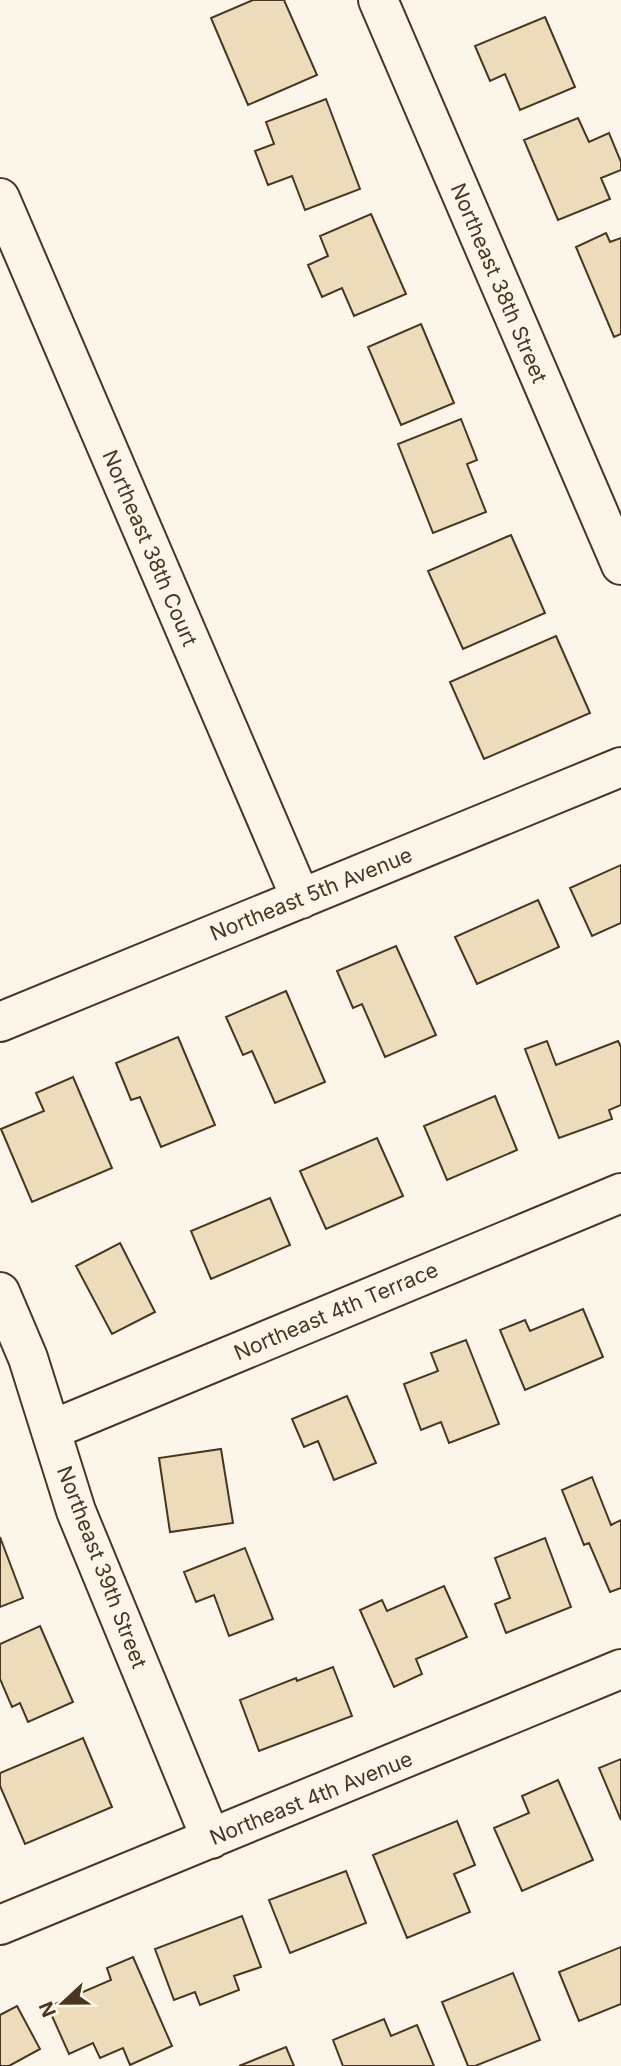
<svg xmlns="http://www.w3.org/2000/svg" width="621" height="2066" font-family="Inter,sans-serif">
	<style>
		.building { fill: #ecdcbc; stroke: #4a3520; stroke-width: 2 }
		.lines { fill: none; stroke-linecap: round; stroke-linejoin: round }
		.minor-casing { stroke: #4a3520; stroke-width: 42 }
		.minor { stroke: #fbf6e9; stroke-width: 38 }
		.labels { text-anchor: middle; dominant-baseline: central; stroke-width: 5; stroke-linejoin: round; paint-order: stroke }
		.street-label { font-size: 21px; fill: #4a3520; stroke: #fbf6e9 }
	</style>
	<rect width="100%" height="100%" fill="#fbf6e9"/>
	<path class="building" d="M253,0h31l33,75 -69,30 -37,-87z
		M545,17l30,70 -55,23 -15,-36 -15,7 -15,-35z
		M326,99l34,90 -55,21 -13,-34 -24,9 -13,-34 19,-7 -8,-22z
		M578,118l11,24 20,-9 12,29v8l-20,8 9,21 -52,21 -34,-80z
		M371,214l35,80 -52,22 -12,-28 -20,9 -14,-32 20,-9 -8,-20z
		M606,233l4,9 11,-4v96l-7,3 -38,-90z
		M421,324l33,79 -53,22 -33,-78z
		M461,419l16,41 -10,4 19,48 -53,21 -35,-89z
		M511,535l34,78 -82,36 -35,-78z
		M556,636l34,77 -106,46 -34,-77z
		M621,865v58l-29,13 -22,-48z
		M538,900l21,47 -82,37 -22,-47z
		M396,946l40,89 -51,22 -23,-53 -9,4 -16,-37z
		M286,991l39,91 -50,21 -23,-52 -9,4 -17,-38z
		M178,1037l37,88 -54,22 -21,-50 -9,3 -15,-37z
		M547,1041l9,24 62,-24 3,6v58l-12,5 3,9 -53,19 -34,-89z
		M73,1077l39,91 -80,34 -31,-73 43,-18 -8,-18z
		M495,1096l22,54 -70,30 -23,-54z
		M377,1138l26,58 -77,33 -26,-58z
		M270,1198l20,47 -79,34 -20,-48z
		M120,1243l35,69 -43,22 -36,-68z
		M583,1309l20,48 -78,33 -25,-60 25,-10 5,11z
		M466,1340l33,84 -50,19 -8,-21 -20,8 -17,-46 34,-13 -7,-18z
		M347,1396l29,67 -42,17 -16,-39 -14,6 -12,-28z
		M221,1449l12,74 -63,9 -11,-74z
		M592,1477l19,48 10,-5v68l-11,4 -21,-49 -5,2 -22,-55z
		M0,1537l23,61 -23,9z
		M545,1538l26,69 -65,26 -11,-29 15,-6 -15,-40z
		M245,1548l28,71 -44,17 -15,-41 -18,7 -12,-30z
		M444,1586l23,51 -51,22 6,15 -28,13 -34,-77 22,-10 5,11z
		M40,1626l33,76 -45,20 -8,-19 -8,4 -12,-28v-35z
		M333,1667l19,49 -93,35 -19,-51 56,-22 1,3z
		M83,1738l29,69 -87,37 -25,-58v-13z
		M621,1759v61l-22,-52z
		M558,1780l35,80 -71,31 -28,-63 35,-15 -7,-17z
		M457,1821l18,44 -21,9 16,38 -63,26 -34,-83z
		M346,1871l20,52 -76,30 -21,-53z
		M242,1916l19,51 -27,9 5,14 -39,15 -5,-13 -21,8 -19,-51z
		M621,1947v57l-42,17 -20,-49z
		M133,1957l39,89 -42,19 -7,-17 -23,10 -7,-15 -24,11 -21,-47 63,-27 -4,-12z
		M513,1973l27,67 -65,26h-7l-26,-64z
		M17,2006l23,43 -31,17h-9v-51z
		M384,2019l7,17 26,-11 17,41h-91l-10,-26z
		M286,2047l8,19h-55z"/>
	<g class="lines">
		<defs>
			<path id="minor" d="M378,0l243,565
				M0,198l301,701
				M0,1022l621,-255
				M0,1292l28,66 48,153 135,328
				M51,1430l570,-237
				M0,1925l621,-256"/>
		</defs>
		<use href="#minor" class="minor-casing"/>
		<use href="#minor" class="minor"/>
	</g>
	<g class="labels">
		<g class="street-label">
			<text transform="translate(499 283) rotate(67)">Northeast 38th Street</text>
			<text transform="translate(150 548) rotate(67)">Northeast 38th Court</text>
			<text transform="translate(311 894) rotate(-22)">Northeast 5th Avenue</text>
			<text transform="translate(336 1311) rotate(-23)">Northeast 4th Terrace</text>
			<text transform="translate(102 1567) rotate(69)">Northeast 39th Street</text>
			<text transform="translate(311 1798) rotate(-22)">Northeast 4th Avenue</text>
		</g>
	</g>
	<g transform="translate(63 2003) rotate(248)" stroke="#fbf6e9" stroke-width="5" paint-order="stroke">
	<path d="M0-5L12 26L0 18L-12 26Z" fill="#4a3520"/>
	<text y="-10" font-size="19" font-weight="bold" text-anchor="middle" fill="#4a3520">N</text>
	</g>
</svg>
